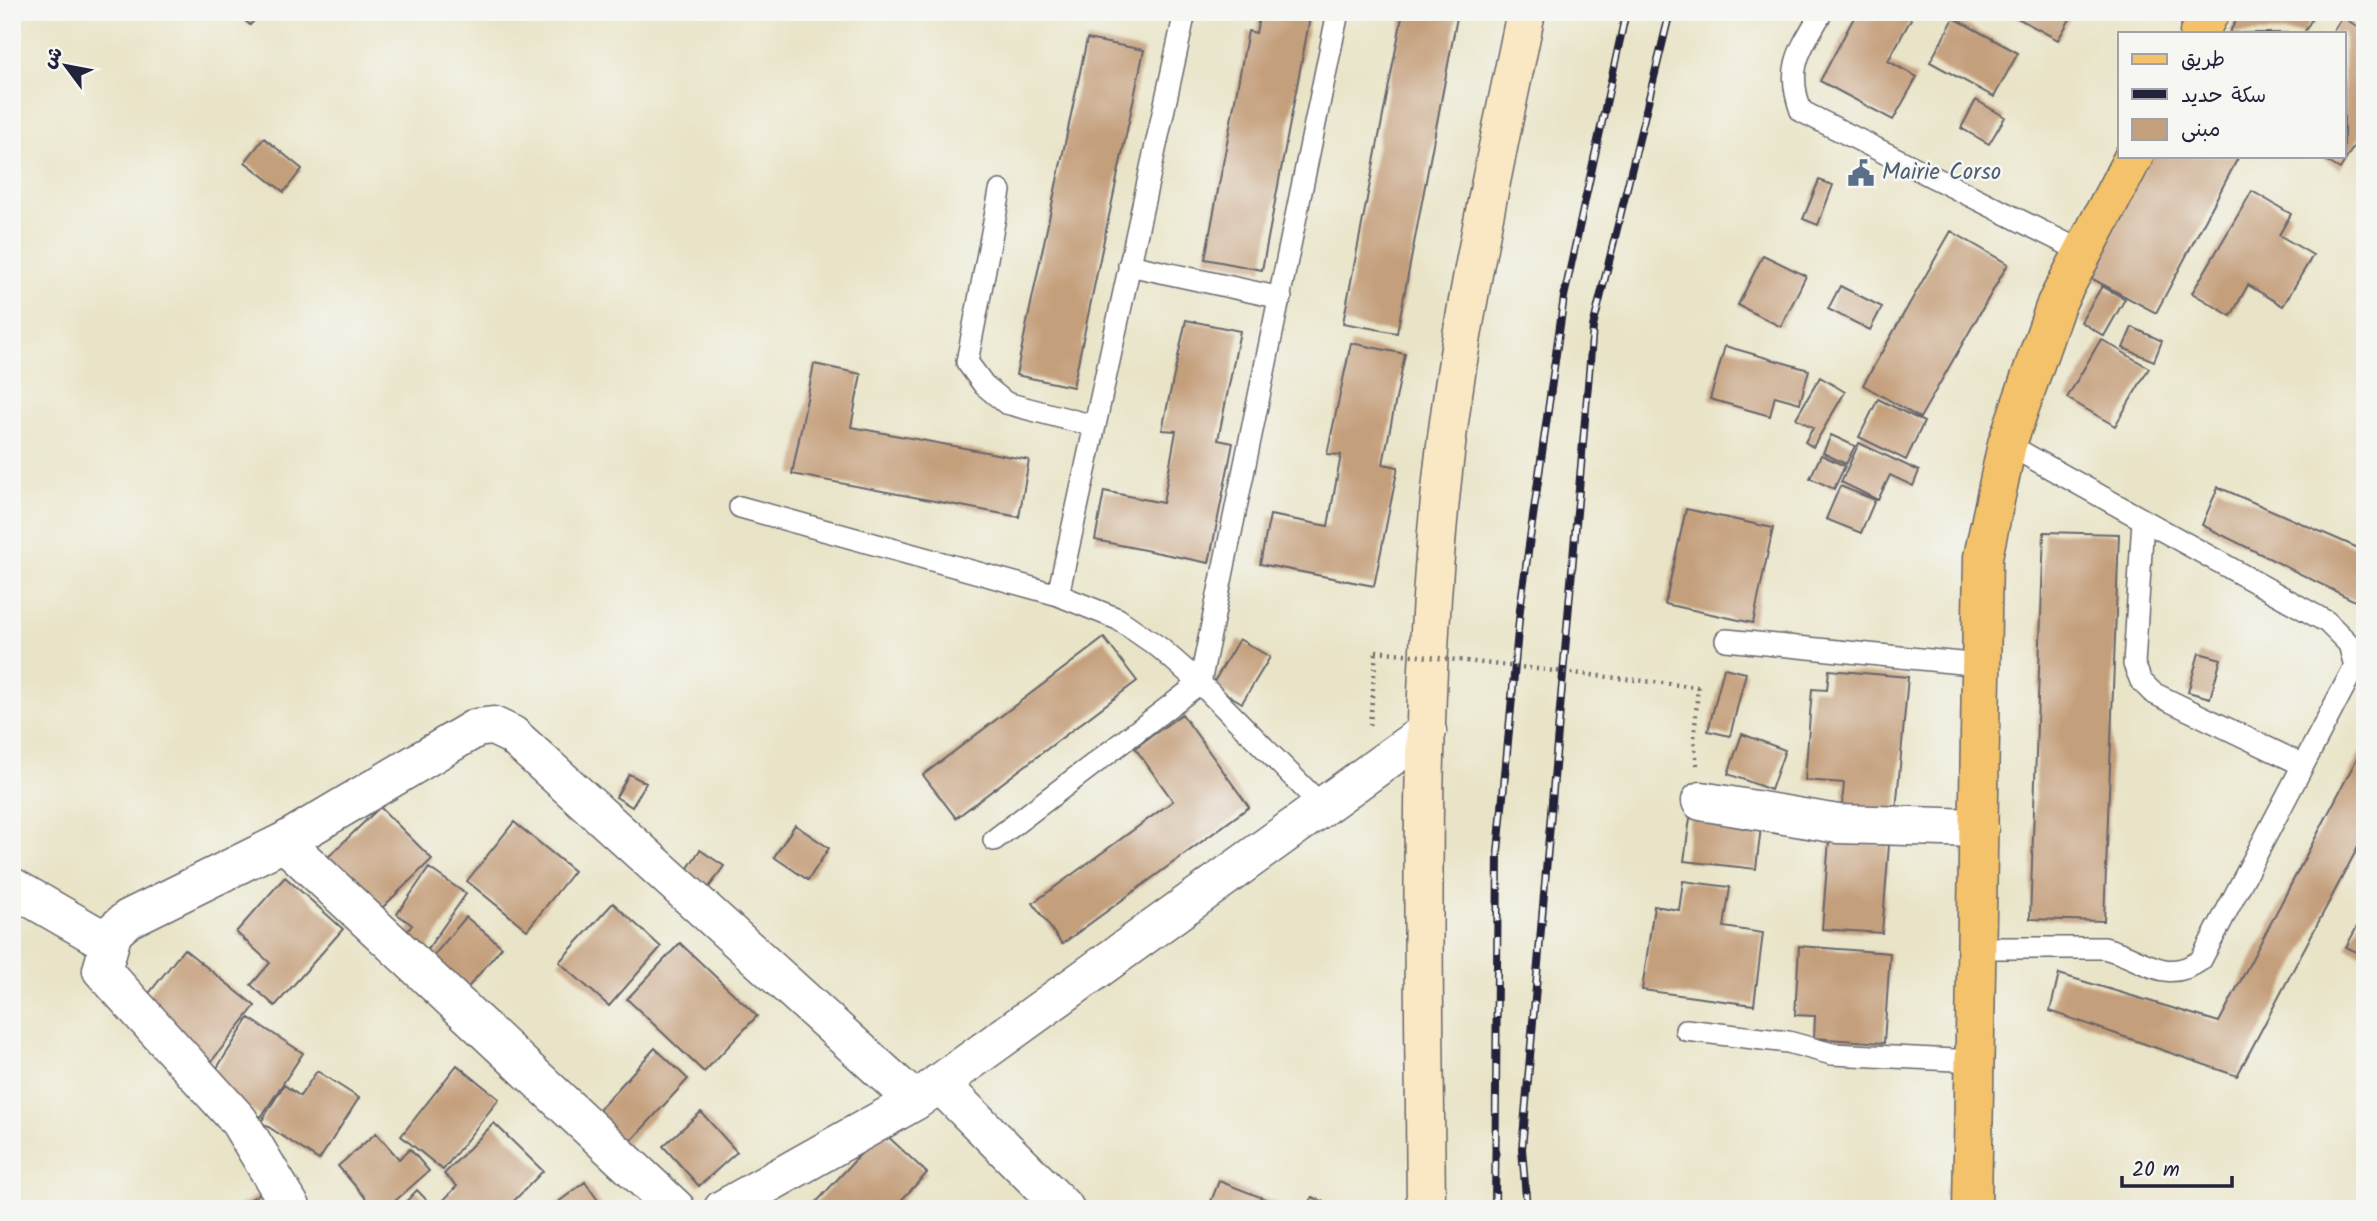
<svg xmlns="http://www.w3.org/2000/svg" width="2377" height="1221" font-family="Kalam,'Playpen Sans Arabic',sans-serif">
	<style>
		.building { fill: #c49f7c }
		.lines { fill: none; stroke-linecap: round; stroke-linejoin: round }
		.lane-casing { stroke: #68666c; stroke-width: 24 }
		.street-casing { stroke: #68666c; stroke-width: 41 }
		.secondary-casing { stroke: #68666c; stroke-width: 41 }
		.primary-casing { stroke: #68666c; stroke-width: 41 }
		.path { stroke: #68666c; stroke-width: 4.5; stroke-dasharray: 2 5; stroke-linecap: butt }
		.lane { stroke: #fff; stroke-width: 21 }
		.street { stroke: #fff; stroke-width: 38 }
		.secondary { stroke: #fae7c3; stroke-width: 38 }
		.primary { stroke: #f3c26a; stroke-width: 38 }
		.rail-casing { stroke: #22223b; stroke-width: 8 }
		.rail { stroke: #f6f6f2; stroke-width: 5; stroke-dasharray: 16; stroke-linecap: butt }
		.path-bridge { stroke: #68666c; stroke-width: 4.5; stroke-dasharray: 2 5; stroke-linecap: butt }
		.labels { text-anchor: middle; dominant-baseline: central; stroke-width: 5; stroke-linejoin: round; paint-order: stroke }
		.service-label { font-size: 23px; fill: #4e5e75; stroke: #f6f6f2; text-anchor: start }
	</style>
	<rect width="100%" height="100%" fill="#f6f6f2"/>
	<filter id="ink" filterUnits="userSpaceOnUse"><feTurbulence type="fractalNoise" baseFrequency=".0143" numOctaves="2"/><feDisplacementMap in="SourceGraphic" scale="14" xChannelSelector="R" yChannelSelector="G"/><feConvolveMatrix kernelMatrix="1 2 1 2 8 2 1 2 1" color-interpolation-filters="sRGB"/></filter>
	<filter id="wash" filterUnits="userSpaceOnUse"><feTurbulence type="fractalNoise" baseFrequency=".00686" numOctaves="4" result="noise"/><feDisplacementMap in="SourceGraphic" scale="28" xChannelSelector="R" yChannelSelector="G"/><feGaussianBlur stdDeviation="1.57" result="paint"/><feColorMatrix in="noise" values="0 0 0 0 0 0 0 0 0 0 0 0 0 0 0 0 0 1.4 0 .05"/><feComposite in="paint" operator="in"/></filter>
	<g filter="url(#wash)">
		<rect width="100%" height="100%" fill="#e9e4c7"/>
		<g id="blocks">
			<path class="building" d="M235,12h27l-12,13z
				M1260,12h51l-49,258 -57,-11 43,-228 8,2z
				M1403,12h55l-61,321 -54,-10z
				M1857,12h42l12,7 -23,42 29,16 -24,43 -73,-39z
				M2013,12h61l-16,28 -46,-25z
				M2241,12h62l10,5 -9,16h-75z
				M2342,17l23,14v97l-25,41 -22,-13h26v-123h-12z
				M1954,18l64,35 -24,44 -64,-35z
				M1087,39l57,11 -71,337 -57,-12z
				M1976,100l29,17 -16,27 -28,-16z
				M264,138l38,31 -18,23 -39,-30z
				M2151,156h88l-83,157 -69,-37z
				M1819,180l14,5 -15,40 -15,-6z
				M2252,191l39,23 -12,21 34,20 -30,51 -35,-21 -17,31 -39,-23z
				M1951,231l57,33 -88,154 -57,-33z
				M1763,255l43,21 -25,51 -43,-22z
				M1840,286l42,21 -12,23 -42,-21z
				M2102,286l23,13 -21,37 -23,-14z
				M1186,320l54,11 -22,109 15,3 -24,120 -114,-23 9,-49 59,12 13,-72 -14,-1z
				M2132,327l30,14 -8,20 -31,-13z
				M2101,339l48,29 -34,58 -48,-28z
				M1351,343l54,11 -22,110 15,3 -24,119 -114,-22 10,-49 58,11 13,-71 -14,-1z
				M1725,346l84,24 -9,33 -25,-7 -5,20 -60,-17z
				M814,364l47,10 -10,53 178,33 -10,57 -227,-43z
				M1820,377l25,15 -32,55 -8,-5 8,-14 -17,-10z
				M1878,399l46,23 -18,38 -47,-23z
				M1831,435l24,11 -9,18 -23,-11z
				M1859,443l60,28 -6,15 -23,-11 -12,25 -37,-18z
				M1821,455l24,11 -11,23 -24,-11z
				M1840,486l35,14 -14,33 -35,-14z
				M2218,487l147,64v55l-163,-81z
				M1686,509l87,19 -20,95 -88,-19z
				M2044,532l75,2 -15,387 -74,-2z
				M1104,638l33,43 -181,137 -33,-43z
				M1239,639l31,18 -28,46 -30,-18z
				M2199,653l22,6 -11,39 -22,-6z
				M1724,668l22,5 -16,63 -22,-5z
				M1829,670l79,7 -13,145 -54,-4 3,-35 -39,-3 7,-91 15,1z
				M1182,714l67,93 -187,137 -29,-41 140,-102 -38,-53z
				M1742,734l43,16 -14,40 -43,-16z
				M2365,743v91l-128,242 -187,-65 9,-37 160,48z
				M629,774l17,9 -14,24 -16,-10z
				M380,807l52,52 -54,53 -52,-53z
				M1690,818l71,9 -5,42 -72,-8z
				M514,822l60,49 -47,59 -60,-49z
				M795,825l34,23 -21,32 -34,-23z
				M1829,840l60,5 -7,88 -60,-4z
				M700,850l24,16 -17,24 -23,-16z
				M429,868l37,26 -44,63 -22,-16 12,-16 -15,-11z
				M285,877l58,52 -68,77 -24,-21 19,-22 -34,-31z
				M1683,881l47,6 -6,40 39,6 -9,72 -112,-15 12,-84 25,4z
				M613,903l48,44 -52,59 -50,-44z
				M2365,912v44l-19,-9z
				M466,917l36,30 -42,50 -36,-30z
				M680,943l77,73 -53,56 -77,-73z
				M1799,946l91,7 -6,90 -70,-5 1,-22 -20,-1z
				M184,949l71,57 -45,57 -71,-57z
				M249,1018l54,35 -42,64 -53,-35z
				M655,1048l33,31 -69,75 -33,-30z
				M457,1065l42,34 -56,71 -42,-34z
				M317,1071l42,27 -40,62 -58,-38 23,-37 16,11z
				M701,1112l36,40 -38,34 -36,-40z
				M494,1123l49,48 -37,38h-59l-6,-6 16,-17 -13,-12z
				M882,1131l45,42 -34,36h-83z
				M376,1133l23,26 11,-10 19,22 -43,38h-11l-37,-43z
				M1219,1181l72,28h-83z
				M585,1182l19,27h-55z
				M417,1190l18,19h-36z
				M264,1191l10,18h-40z
				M1312,1197l31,12h-36z"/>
		</g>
	</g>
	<g filter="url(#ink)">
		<use href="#blocks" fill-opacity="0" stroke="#68666c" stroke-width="2"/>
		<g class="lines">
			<defs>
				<path id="lane" d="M1822,12c-22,38 -37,55 -21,99l282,141
					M1000,191l-33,171 17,23 22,18 88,23
					M1129,265l152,33
					M740,507l318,88 60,24 42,29 40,35 122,123
					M2143,520l-9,144 7,17 12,12 150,72
					M1058,595l127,-583
					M1726,640l255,25
					M994,840l206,-157 138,-671
					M1977,948h127c39,9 60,38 97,12l154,-294 -6,-22 -22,-22 -320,-178
					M1686,1030l102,12 44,12 143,7"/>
				<path id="street" d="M1701,801l137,23 141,4
					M284,842l392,367
					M12,887l97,56
					M939,1083l126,126
					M292,1209l-53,-88 -137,-151 11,-38 15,-13 156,-77 192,-114 17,-2 19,9 403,366 512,-370
					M723,1209l192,-108"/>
				<path id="secondary" d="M1426,1209c-2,-246 -10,-494 17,-738 17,-154 52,-307 83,-459"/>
				<path id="primary" d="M2199,33l11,-21
					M1972,1209l11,-652 24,-113 49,-140 78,-148"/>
			</defs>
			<use href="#lane" class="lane-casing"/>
			<use href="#street" class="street-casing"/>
			<use href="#secondary" class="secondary-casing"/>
			<use href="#primary" class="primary-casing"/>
			<path class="path" d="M1370,725l6,-74
				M1697,765l-3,-25 4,-53"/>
			<use href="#lane" class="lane"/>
			<use href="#street" class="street"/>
			<use href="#secondary" class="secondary"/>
			<use href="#primary" class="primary"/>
			<defs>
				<path id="rail" d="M1495,1209l3,-357 22,-243 44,-312 62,-285
					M1527,1209l-5,-60 71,-822 77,-315"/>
			</defs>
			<use href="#rail" class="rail-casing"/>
			<use href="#rail" class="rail"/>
			<path class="path-bridge" d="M1376,651l322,36"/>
		</g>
	</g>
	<defs>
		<symbol id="civic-bare" viewBox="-9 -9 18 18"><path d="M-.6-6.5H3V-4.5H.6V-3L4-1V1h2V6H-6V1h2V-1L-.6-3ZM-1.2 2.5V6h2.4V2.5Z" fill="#5c6f8a" stroke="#f6f6f2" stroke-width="2.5" paint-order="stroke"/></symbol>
	</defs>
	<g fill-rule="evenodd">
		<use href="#civic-bare" x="1842" y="154" width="38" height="38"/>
	</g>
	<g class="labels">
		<g class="service-label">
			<text x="1882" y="173">Mairie Corso</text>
		</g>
	</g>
	<rect width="2377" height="1221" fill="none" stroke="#f6f6f2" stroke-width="42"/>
	<rect x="2118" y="32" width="228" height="126" fill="#f6f6f2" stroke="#a1a1a9" stroke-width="2"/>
	<rect x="2132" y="54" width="35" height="10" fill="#f3c26a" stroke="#a1a1a9" stroke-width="2"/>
	<text x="2181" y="66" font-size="21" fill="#22223b">طريق</text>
	<rect x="2132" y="89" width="35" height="10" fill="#22223b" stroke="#a1a1a9" stroke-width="2"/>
	<text x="2181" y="102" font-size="21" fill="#22223b">سكة حديد</text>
	<rect x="2132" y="119" width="35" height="21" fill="#c49f7c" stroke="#a1a1a9" stroke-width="2"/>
	<text x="2181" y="136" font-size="21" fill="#22223b">مبنى</text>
	<g transform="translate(66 66) rotate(302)" stroke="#f6f6f2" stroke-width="5" paint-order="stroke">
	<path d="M0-5L12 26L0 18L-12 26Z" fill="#22223b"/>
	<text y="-10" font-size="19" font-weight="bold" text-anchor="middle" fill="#22223b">ش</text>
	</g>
	<path d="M2122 1176v10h110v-10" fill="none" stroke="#22223b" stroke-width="3.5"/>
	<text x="2132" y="1176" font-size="21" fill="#22223b" stroke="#f6f6f2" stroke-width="5" paint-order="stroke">20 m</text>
</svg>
